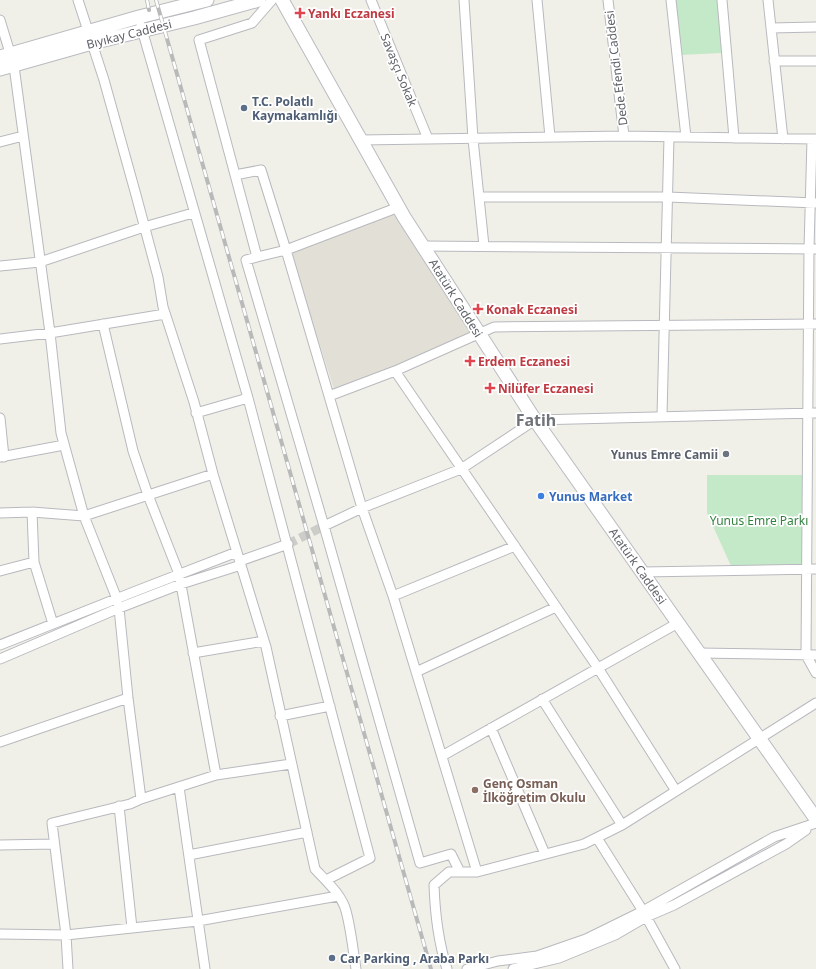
<svg xmlns="http://www.w3.org/2000/svg" width="816" height="969" font-family="'Noto Sans',sans-serif">
	<style>
		.education { fill: #e1dfd6 }
		.green { fill: #c4e9c8 }
		.lines { fill: none; stroke-linecap: round; stroke-linejoin: round }
		.street-tunnel { stroke: #ccccc8; stroke-width: 9; stroke-dasharray: 9 4.5; stroke-linecap: butt }
		.street-casing { stroke: #b8b9be; stroke-width: 11 }
		.secondary-casing { stroke: #b9bbc1; stroke-width: 15 }
		.street { stroke: #fff; stroke-width: 9 }
		.secondary { stroke: #fff; stroke-width: 13 }
		.rail-casing { stroke: #b8b9b9; stroke-width: 4 }
		.rail { stroke: #fff; stroke-width: 2.5; stroke-dasharray: 8; stroke-linecap: butt }
		.health-dot { fill: #e0444e; stroke: #fff; stroke-width: 1.5 }
		.service-dot { fill: #5c6f8a; stroke: #fff; stroke-width: 1.5 }
		.worship-dot { fill: #6b7280; stroke: #fff; stroke-width: 1.5 }
		.shop-dot { fill: #3f7fe0; stroke: #fff; stroke-width: 1.5 }
		.education-dot { fill: #8d6e63; stroke: #fff; stroke-width: 1.5 }
		.labels { text-anchor: middle; dominant-baseline: central; stroke-width: 3.5; stroke-linejoin: round; paint-order: stroke }
		.health-label { font-size: 12px; font-weight: bold; fill: #be3a42; stroke: #fff; text-anchor: start }
		.street-label { font-size: 12px; fill: #5f6268; stroke: #fff }
		.service-label { font-size: 12px; font-weight: bold; fill: #4e5e75; stroke: #fff; text-anchor: start }
		.worship-label { font-size: 12px; font-weight: bold; fill: #5b616d; stroke: #fff; text-anchor: end }
		.shop-label { font-size: 12px; font-weight: bold; fill: #366cbe; stroke: #fff; text-anchor: start }
		.park-label { font-size: 12px; fill: #32823f; stroke: #fff }
		.education-label { font-size: 12px; font-weight: bold; fill: #785e54; stroke: #fff; text-anchor: start }
		.district-label { font-size: 16px; font-weight: bold; fill: #70747a; stroke: #fff }
	</style>
	<rect width="100%" height="100%" fill="#f1f0e8"/>
	<path class="education" d="M397,213l78,122 -141,54 -44,-137z"/>
	<path class="green" d="M676,0h42l4,53 -42,2z
		M707,475h96v91h-72l-24,-53z"/>
	<g class="lines">
		<path class="street-tunnel" d="M288,544l36,-18"/>
		<defs>
			<path id="street" d="M78,0l26,80 32,115 22,82 5,30 31,95 19,72 53,173 49,222c11,12 27,26 31,42 5,18 7,39 10,58
				M272,0l-20,23 -53,17 58,217 29,-7 113,-43
				M371,0l57,139
				M464,0l9,139 11,107
				M537,0l13,137
				M608,0l16,136
				M671,0l15,137
				M722,0l12,138
				M768,0l15,139
				M0,20l14,46 36,267 11,100 23,83 33,83 2,9 9,90 13,101
				M141,26l107,372 122,460 -44,22
				M771,28l45,-1
				M774,61h42
				M812,139l-3,110 -3,406 10,18
				M361,140l263,-4 192,3
				M0,142l23,-6
				M235,175l26,-5 25,80 76,258 31,88 84,276
				M479,197h189l147,6
				M423,246l393,3
				M257,257l-11,3 78,266 96,337 31,-9 9,18
				M0,266l40,-4 104,-35 49,-14
				M103,324l30,127 15,44 31,79 37,201
				M0,339l50,-6 115,-19
				M395,371l203,297 78,123
				M329,396l66,-25 99,-44 322,-3
				M196,413l52,-15
				M662,416l7,-279
				M0,418l4,39
				M0,457l64,-12
				M32,512l2,50 19,62
				M0,513l32,-1 52,4 129,-42
				M324,526l38,-18 99,-39 74,-49 281,-7
				M240,561l48,-17
				M0,571l34,-9
				M642,572l174,-3
				M393,596l122,-50
				M0,645l136,-54 101,-39
				M193,653l71,-12
				M699,653l117,2
				M0,659l119,-51 62,-24 60,-19
				M416,672l140,-65
				M542,699l80,126
				M280,716l50,-10
				M491,728l54,126
				M0,742l128,-44
				M442,756l236,-133
				M179,787l26,182
				M119,806l13,122
				M597,838l46,73 32,58
				M0,845l54,-1
				M189,855l118,-23
				M0,934l66,1 132,-14 140,-25
				M68,969l-2,-34 -14,-112 78,-19 11,-5 75,-24 75,-11
				M447,969c-9,-28 -12,-55 -13,-84l15,-13h28l107,-28 38,-19 194,-122
				M467,969l31,-8 39,-5 49,-17 57,-28 131,-74 42,-14
				M513,969l46,-11 56,-23 31,-18 28,-12 112,-61 20,-14"/>
			<path id="secondary" d="M282,0l122,217 131,203 281,399
				M0,57l139,-40 68,-17
				M0,69l92,-26 102,-25 65,-18"/>
		</defs>
		<use href="#street" class="street-casing"/>
		<use href="#secondary" class="secondary-casing"/>
		<use href="#street" class="street"/>
		<use href="#secondary" class="secondary"/>
		<defs>
			<path id="rail" d="M147,0l2,10
				M156,0l275,969"/>
		</defs>
		<use href="#rail" class="rail-casing"/>
		<use href="#rail" class="rail"/>
	</g>
	<g class="health-dot">
		<path d="M298 7h4v4h4v4h-4v4h-4v-4h-4v-4h4z"/>
		<path d="M476 303h4v4h4v4h-4v4h-4v-4h-4v-4h4z"/>
		<path d="M468 355h4v4h4v4h-4v4h-4v-4h-4v-4h4z"/>
		<path d="M488 382h4v4h4v4h-4v4h-4v-4h-4v-4h4z"/>
	</g>
	<g class="service-dot">
		<circle cx="244" cy="108" r="4"/>
		<circle cx="332" cy="958" r="4"/>
	</g>
	<circle class="worship-dot" cx="726" cy="454" r="4"/>
	<circle class="shop-dot" cx="541" cy="496" r="4"/>
	<circle class="education-dot" cx="475" cy="790" r="4"/>
	<g class="labels">
		<g class="health-label">
			<text x="308" y="13">Yankı Eczanesi</text>
			<text x="486" y="309">Konak Eczanesi</text>
			<text x="478" y="361">Erdem Eczanesi</text>
			<text x="498" y="388">Nilüfer Eczanesi</text>
		</g>
		<g class="street-label">
			<text transform="translate(129 34) rotate(-14)">Bıyıkay Caddesi</text>
			<text transform="translate(616 68) rotate(-97)">Dede Efendi Caddesi</text>
			<text transform="translate(399 70) rotate(68)">Savaşçı Sokak</text>
			<text transform="translate(456 298) rotate(58)">Atatürk Caddesi</text>
			<text transform="translate(638 566) rotate(55)">Atatürk Caddesi</text>
		</g>
		<g class="service-label">
			<text x="252" y="101">T.C. Polatlı<tspan x="252" dy="14">Kaymakamlığı</tspan></text>
			<text x="340" y="958">Car Parking , Araba Parkı</text>
		</g>
		<g class="worship-label">
			<text x="718" y="454">Yunus Emre Camii</text>
		</g>
		<g class="shop-label">
			<text x="549" y="496">Yunus Market</text>
		</g>
		<g class="park-label">
			<text x="759" y="520">Yunus Emre Parkı</text>
		</g>
		<g class="education-label">
			<text x="483" y="783">Genç Osman<tspan x="483" dy="14">İlköğretim Okulu</tspan></text>
		</g>
		<g class="district-label">
			<text x="536" y="420">Fatih</text>
		</g>
	</g>
</svg>
